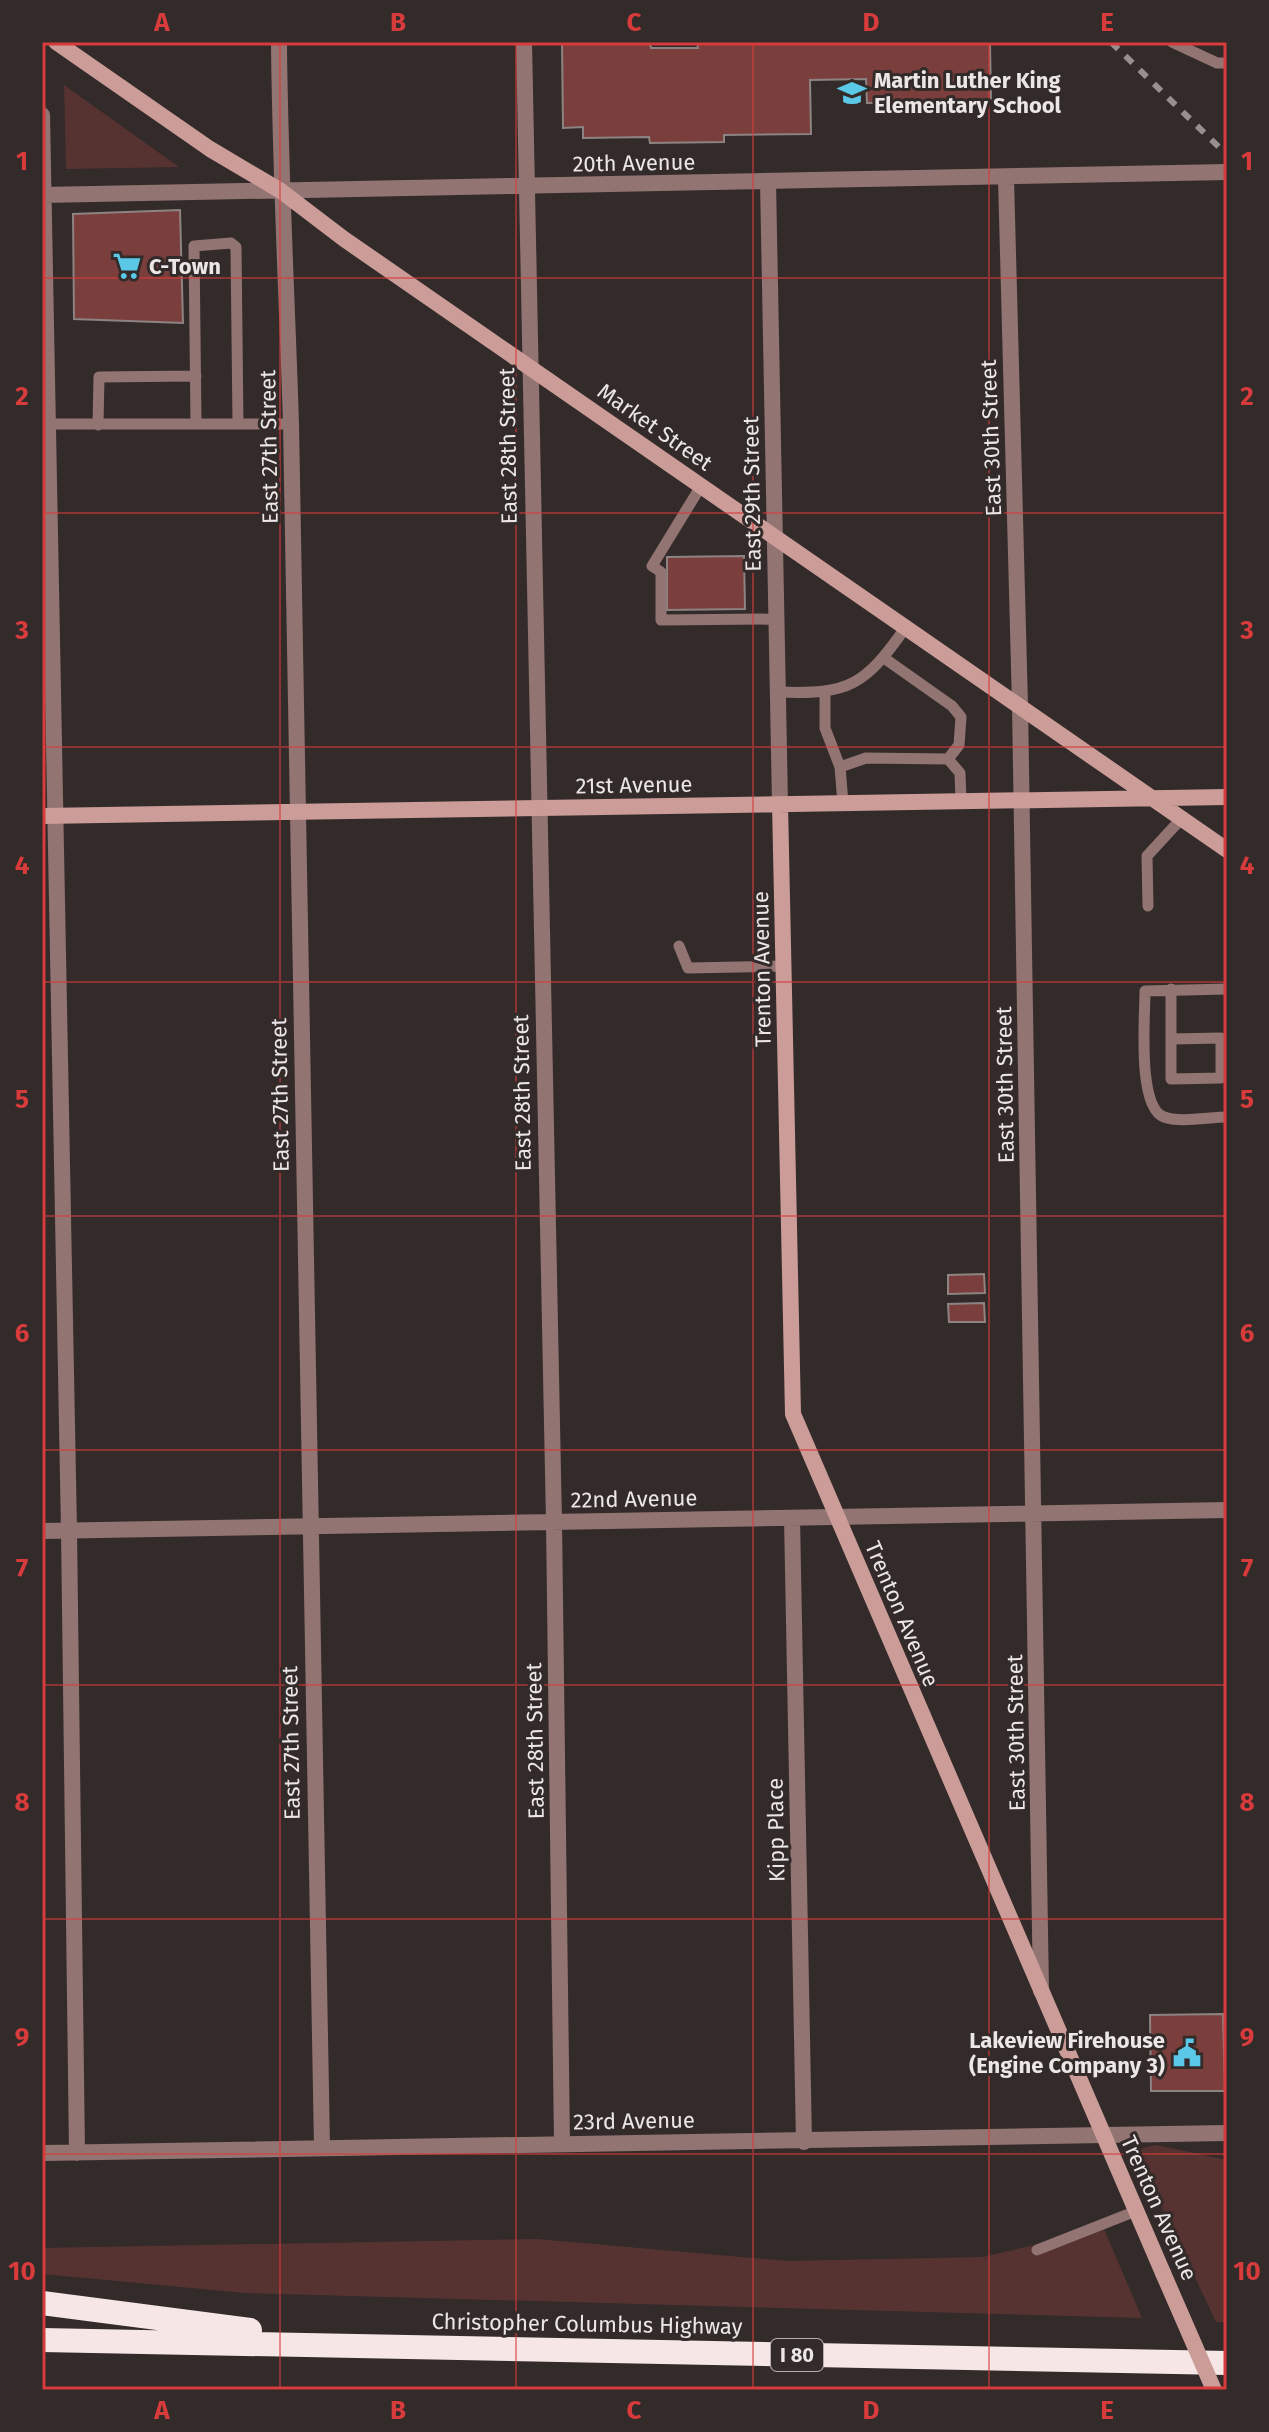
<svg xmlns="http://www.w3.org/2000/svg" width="1269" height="2432" font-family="'Fira Sans',sans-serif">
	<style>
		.green { fill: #563331 }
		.building { fill: #7a3f3c; stroke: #8d8382; stroke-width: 2 }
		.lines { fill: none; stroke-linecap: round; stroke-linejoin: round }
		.lane { stroke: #927472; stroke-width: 11 }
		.street { stroke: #927472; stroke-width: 16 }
		.secondary { stroke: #cb9c98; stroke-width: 16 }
		.highway { stroke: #f6e7e6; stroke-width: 24 }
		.rail { stroke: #97908f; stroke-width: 6; stroke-dasharray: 10 10; stroke-linecap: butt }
		.secondary-bridge { stroke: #cb9c98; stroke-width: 16 }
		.grid { fill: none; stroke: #d83b3b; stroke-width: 2; stroke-opacity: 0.55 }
		.labels { text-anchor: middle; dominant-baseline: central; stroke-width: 6; stroke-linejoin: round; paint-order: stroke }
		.shield { fill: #332b2a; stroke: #b4aeae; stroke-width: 2 }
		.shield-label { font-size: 20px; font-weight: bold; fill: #ece6e6 }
		.poi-label { font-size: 22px; font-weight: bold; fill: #ece6e6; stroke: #332b2a; text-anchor: start }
		.street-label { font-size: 22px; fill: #ece6e6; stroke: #332b2a }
		.neatline { fill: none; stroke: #d83b3b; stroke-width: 3 }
		.grid-label { font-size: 26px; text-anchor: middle; font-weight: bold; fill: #d83b3b }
	</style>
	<rect width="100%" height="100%" fill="#332b2a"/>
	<path class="green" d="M64,85l115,82 -113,2z
		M1156,2145l71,15v162h-11l-81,-172z
		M1104,2229l38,89 -897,-25 -203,-19v-26l495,-9 251,22 195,-4z"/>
	<path class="building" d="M562,42h88l1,6h47l-1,-6h293l1,59 -124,2 -1,-24 -56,1 1,54 -87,1v7l-74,1 -1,-6 -66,1v-11l-20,1z
		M180,210l3,113 -109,-4 -1,-105z
		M744,556l1,53 -78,1v-53z
		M984,1274l1,19 -37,1v-19z
		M984,1303l1,19h-36l-1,-18z
		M1223,2014l2,77h-74l-1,-76z"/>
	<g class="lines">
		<path class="lane" d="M1172,42l45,21h10
			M48,424h243
			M196,424l-2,-178 37,-3 5,4 2,177
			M98,425l1,-48 97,-1
			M701,486l-49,80 9,6v48l116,-1
			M884,658l68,48 9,11 -2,28 -11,14
			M778,692c72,3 87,-7 128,-65
			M825,694v34l15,39 3,36
			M840,767l26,-9 82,1 12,14 1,28
			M1148,906l-1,-50 35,-38
			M679,946l9,22 95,-2
			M1227,989l-82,2c0,26 -8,116 19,126 16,6 45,0 63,0
			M1221,1038v40l-50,1v-40z
			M1171,1039v-50
			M1037,2250l99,-39"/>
		<path class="street" d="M279,42c1,127 8,254 12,382l31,1724
			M524,42l30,1480 8,622
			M42,115l27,1415 8,623
			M1006,178l14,527 21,1286
			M768,182l12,622
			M42,195l1185,-23
			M792,1518l12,624
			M42,1531l1185,-21
			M42,2153l1185,-20"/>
		<path class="secondary" d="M56,42l154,107 71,42 63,48 883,611
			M780,804l13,610 370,859
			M42,816l1185,-19"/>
		<path class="highway" d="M42,2303l208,27
			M42,2340l1185,23"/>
		<path class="rail" d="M1111,42l116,113"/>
		<path class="secondary-bridge" d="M1163,2273l51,117"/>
	</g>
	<path class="grid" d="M280,42v2348M516,42v2348M753,42v2348M989,42v2348M42,278h1185M42,513h1185M42,747h1185M42,982h1185M42,1216h1185M42,1450h1185M42,1685h1185M42,1919h1185M42,2154h1185"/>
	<defs>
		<symbol id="school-bare" viewBox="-9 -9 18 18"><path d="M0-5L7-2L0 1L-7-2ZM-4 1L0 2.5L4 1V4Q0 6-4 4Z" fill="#5bc8e7" stroke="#332b2a" stroke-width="2.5" paint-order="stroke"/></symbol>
		<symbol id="supermarket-bare" viewBox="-9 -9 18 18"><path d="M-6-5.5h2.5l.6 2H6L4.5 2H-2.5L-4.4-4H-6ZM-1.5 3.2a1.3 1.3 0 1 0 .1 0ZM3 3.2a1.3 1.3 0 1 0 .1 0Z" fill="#5bc8e7" stroke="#332b2a" stroke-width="2.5" paint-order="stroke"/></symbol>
		<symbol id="civic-bare" viewBox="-9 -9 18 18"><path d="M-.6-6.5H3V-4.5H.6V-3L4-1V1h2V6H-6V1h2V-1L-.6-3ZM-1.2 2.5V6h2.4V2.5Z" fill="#5bc8e7" stroke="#332b2a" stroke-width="2.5" paint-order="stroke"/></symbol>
	</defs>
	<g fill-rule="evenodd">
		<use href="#school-bare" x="832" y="73" width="40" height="40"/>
		<use href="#supermarket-bare" x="107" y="246" width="40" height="40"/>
		<use href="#civic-bare" x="1167" y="2033" width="40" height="40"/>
	</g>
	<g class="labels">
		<rect class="shield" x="771" y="2339" width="52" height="32" rx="6"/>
		<g class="shield-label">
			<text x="797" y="2355">I 80</text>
		</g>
		<g class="poi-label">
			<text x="874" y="80">Martin Luther King<tspan x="874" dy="25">Elementary School</tspan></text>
			<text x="149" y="266">C-Town</text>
			<text x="1165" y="2040" text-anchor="end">Lakeview Firehouse<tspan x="1165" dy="25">(Engine Company 3)</tspan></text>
		</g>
		<g class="street-label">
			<text transform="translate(634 163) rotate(-1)">20th Avenue</text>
			<text transform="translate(655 427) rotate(35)">Market Street</text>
			<text transform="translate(991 438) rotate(-92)">East 30th Street</text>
			<text transform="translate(508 446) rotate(-91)">East 28th Street</text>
			<text transform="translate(269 447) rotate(-91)">East 27th Street</text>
			<text transform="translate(752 494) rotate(-91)">East 29th Street</text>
			<text transform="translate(634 785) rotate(-1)">21st Avenue</text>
			<text transform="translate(762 969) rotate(-91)">Trenton Avenue</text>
			<text transform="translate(1005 1085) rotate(-91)">East 30th Street</text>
			<text transform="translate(522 1093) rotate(-91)">East 28th Street</text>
			<text transform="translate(280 1095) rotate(-91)">East 27th Street</text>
			<text transform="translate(634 1499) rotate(-1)">22nd Avenue</text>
			<text transform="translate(902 1614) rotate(67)">Trenton Avenue</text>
			<text transform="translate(1016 1733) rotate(-91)">East 30th Street</text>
			<text transform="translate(535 1741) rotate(-91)">East 28th Street</text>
			<text transform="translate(291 1743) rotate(-91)">East 27th Street</text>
			<text transform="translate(776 1830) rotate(-91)">Kipp Place</text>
			<text transform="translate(634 2121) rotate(-1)">23rd Avenue</text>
			<text transform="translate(1159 2208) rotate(66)">Trenton Avenue</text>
			<text transform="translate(587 2324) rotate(1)">Christopher Columbus Highway</text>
		</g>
	</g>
	<rect width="1269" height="2432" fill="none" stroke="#332b2a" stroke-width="88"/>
	<rect x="44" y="44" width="1181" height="2344" class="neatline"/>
	<g class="grid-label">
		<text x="162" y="31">A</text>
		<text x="398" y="31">B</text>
		<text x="634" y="31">C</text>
		<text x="871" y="31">D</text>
		<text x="1107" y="31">E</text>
		<text x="22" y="170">1</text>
		<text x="1247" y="170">1</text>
		<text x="22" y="405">2</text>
		<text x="1247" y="405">2</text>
		<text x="22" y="639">3</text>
		<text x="1247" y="639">3</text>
		<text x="22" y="874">4</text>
		<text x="1247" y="874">4</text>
		<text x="22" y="1108">5</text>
		<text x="1247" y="1108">5</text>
		<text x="22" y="1342">6</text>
		<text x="1247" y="1342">6</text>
		<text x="22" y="1577">7</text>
		<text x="1247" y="1577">7</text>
		<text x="22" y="1811">8</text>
		<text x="1247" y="1811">8</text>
		<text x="22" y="2046">9</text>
		<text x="1247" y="2046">9</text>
		<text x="22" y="2280">10</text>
		<text x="1247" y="2280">10</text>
		<text x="162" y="2419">A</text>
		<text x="398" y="2419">B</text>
		<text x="634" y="2419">C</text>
		<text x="871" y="2419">D</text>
		<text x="1107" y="2419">E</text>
	</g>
</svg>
